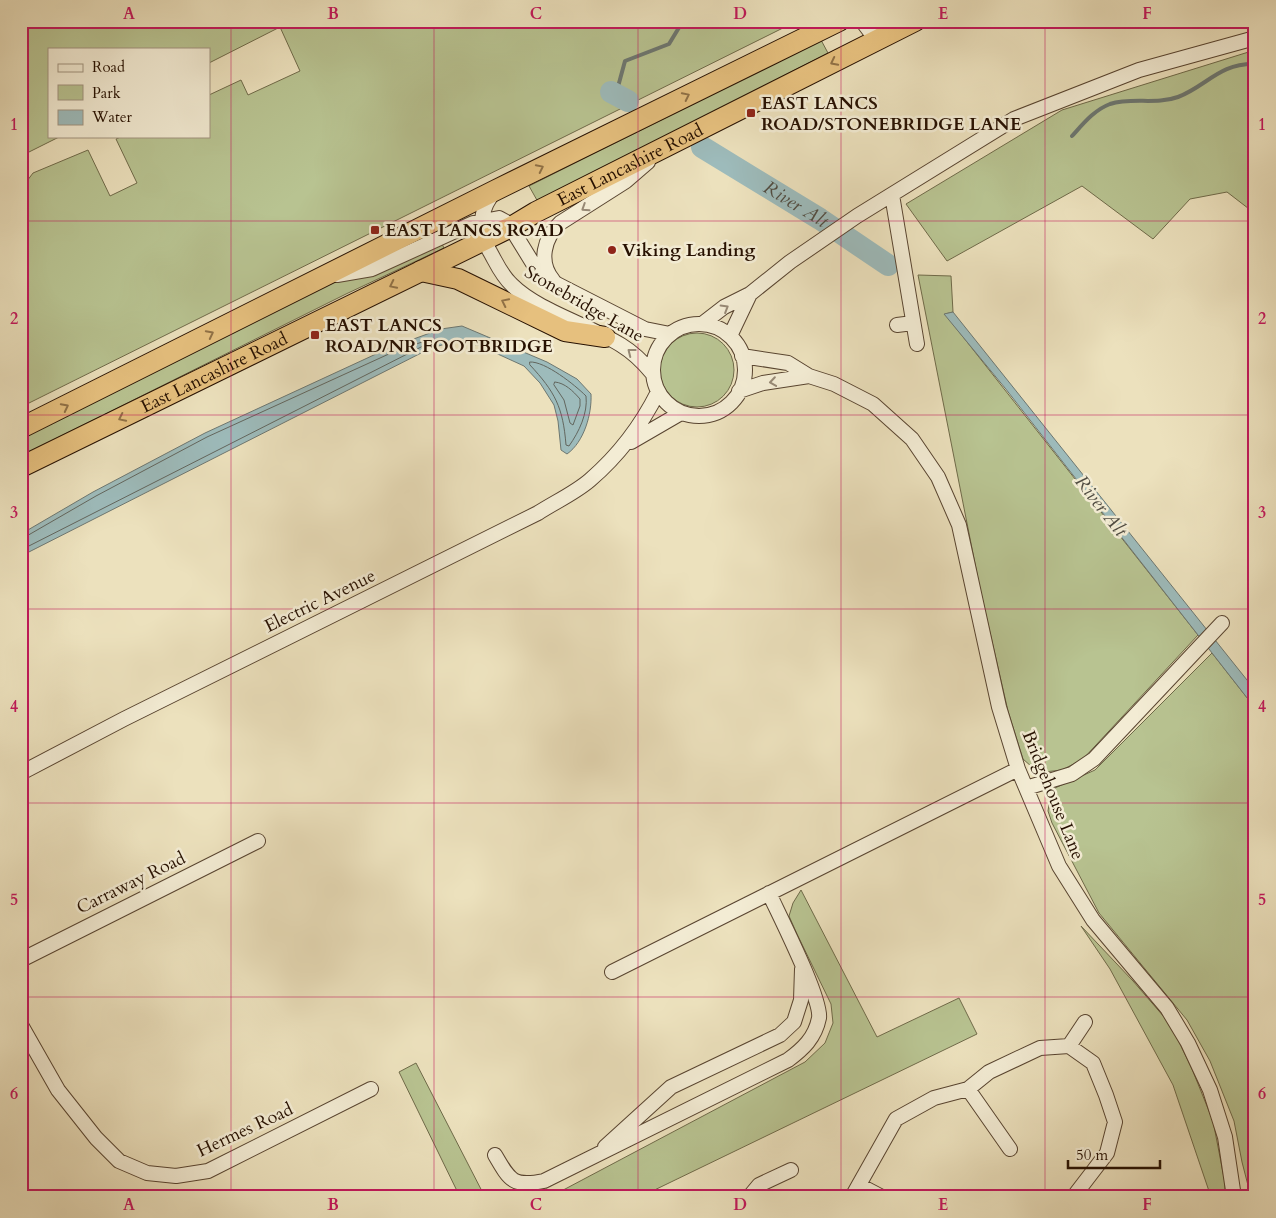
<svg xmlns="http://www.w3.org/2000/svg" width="1276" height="1218" font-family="Cardo,serif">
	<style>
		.green { fill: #b8c391; stroke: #6f6a49 }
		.water { fill: #9dbbbb; stroke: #6d7771 }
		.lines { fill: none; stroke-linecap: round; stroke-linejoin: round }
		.shore { stroke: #62665e; stroke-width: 1 }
		.stream { stroke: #6d7771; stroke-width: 4 }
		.river { stroke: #9dbbbb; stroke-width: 22 }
		.minor-casing { stroke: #584430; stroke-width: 16 }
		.highway-casing { stroke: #261001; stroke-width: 22 }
		.minor { stroke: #f3ecd4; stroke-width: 14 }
		.highway { stroke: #e6c07e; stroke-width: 20 }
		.oneway { stroke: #907146 }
		.oneway2 { stroke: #978975 }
		.grid { fill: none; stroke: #c2185b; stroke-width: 1; stroke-opacity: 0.55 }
		.poi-dot { fill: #8f2418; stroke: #f3ecd4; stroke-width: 2 }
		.labels { text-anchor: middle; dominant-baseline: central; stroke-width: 5; stroke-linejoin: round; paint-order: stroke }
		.poi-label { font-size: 18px; font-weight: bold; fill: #261001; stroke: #f3ecd4; text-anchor: start }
		.street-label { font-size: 18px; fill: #261001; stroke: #f3ecd4 }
		.water-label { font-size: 19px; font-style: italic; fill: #504c42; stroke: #f3ecd4 }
		.neatline { fill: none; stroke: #c2185b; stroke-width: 2 }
		.grid-label { font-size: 16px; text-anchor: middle; font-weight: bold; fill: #c2185b }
	</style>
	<rect width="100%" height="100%" fill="#ece1bd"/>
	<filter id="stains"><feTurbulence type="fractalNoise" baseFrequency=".004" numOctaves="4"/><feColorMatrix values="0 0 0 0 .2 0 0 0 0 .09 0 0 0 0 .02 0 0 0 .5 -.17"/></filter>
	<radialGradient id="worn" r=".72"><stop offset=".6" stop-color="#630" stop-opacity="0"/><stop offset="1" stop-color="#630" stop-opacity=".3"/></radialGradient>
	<path class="green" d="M21,21h776l-776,386v-218l12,-16 55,-23 22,46 27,-13 -21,-44 7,-3h86v-41l32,-15 7,15 52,-24 -20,-44 -71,36v-14h-160v87h12l-40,20z
		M821,40l7,13 -290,149 -9,-16z
		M1255,50v162h-2l-26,-20 -37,7 -37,40 -71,-53 -135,75 -41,-57 156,-94z
		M442,244l2,4 -98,46 -325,162v-18l310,-155 37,-8z
		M918,275l33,1 2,36 -8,2 253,321 -115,124 -21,11 -18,2 -12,-5 -9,-8 -15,-48 -28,-122z
		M660 370a37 37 0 1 1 74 0a37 37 0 1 1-74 0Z
		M1212,653l43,55v489h-4l-9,-35 -8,-41 -24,-60 -23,-41 -88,-107 -47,-90 -4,-12 2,-13 5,-10 40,-18z
		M801,890l76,147 82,-39 18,36 -337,163h-90l255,-135 20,-19 8,-20 -2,-19 -34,-70 -8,-18 4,-13z
		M1081,926l52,55 38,44 21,44 21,52 12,62v14h-14l-38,-112 -63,-116z
		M416,1063l69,134h-25l-61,-125z"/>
	<path class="water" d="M953,312l302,378v18l-250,-320 -61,-74z
		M462,326l85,36 30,17 14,15c1,20 -7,48 -24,60l-6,-4 -3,-29 -4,-16 -14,-22 -16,-17 -46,-21 -25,-3 -22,6 -410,208v-22l72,-42 112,-59 184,-85 52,-19z"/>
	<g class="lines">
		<path class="shore" d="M530,362c15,-1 45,23 56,34 2,17 -7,36 -17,50l-3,-1c-3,-38 -11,-53 -36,-80z
			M555,382c10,1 18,9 25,17v7l-7,19 -3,-2 -6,-23 -10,-15z
			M21,538l4,-1 71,-41 111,-59 184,-84 31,-11 2,1 -1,3 -402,204"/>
		<path class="stream" d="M616,94l9,-33 44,-17 14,-23
			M1072,136c11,-12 22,-26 38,-32 22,-7 46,1 68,-7 29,-11 41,-34 77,-33"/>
		<g class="river">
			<path d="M611,92l17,9"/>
			<path id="s1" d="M702,147l118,72 68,46"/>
		</g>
		<defs>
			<path id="minor" d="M862,21l15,20
				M496,190c-17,19 -18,38 -7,60 7,12 12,25 23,35 26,26 77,40 109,60 13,8 22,17 31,28
				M892,195l25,149
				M337,275l35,-6 101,-46 26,-5 9,5 29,47 20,14 88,45 25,5
				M553,280c-15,-18 -9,-42 7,-57l66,-42 22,-19
				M702,324l22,-17 26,-13 40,-32 67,-46 157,-97 125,-49 116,-32
				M653 370a46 46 0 1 1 92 0a46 46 0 1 1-92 0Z
				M897,325l16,-2
				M730,336l20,-42
				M742,356l46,7 21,13 25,8 39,20 39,35 26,38 21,48 40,182 19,62 41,97 34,54 74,88 21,35 22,47 15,47 9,60
				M739,391l24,-8 46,-7
				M631,442l50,-29
				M21,773l103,-54 414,-206c17,-11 37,-20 52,-33 29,-25 51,-54 68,-88
				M1026,788l46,-14 22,-15 128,-136
				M21,960l237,-119
				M612,972l406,-203
				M21,1025l37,65 38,48 23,23 28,12 29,3 32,-5 163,-82
				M1069,1046l16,-24
				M968,1089l42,60
				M605,1147l66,-60 109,-52 14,-13 7,-22 1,-31
				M495,1155c15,26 18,32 49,26l244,-121c15,-11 27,-22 31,-42 3,-19 -40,-103 -50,-125
				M859,1185l23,12
				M749,1197l10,-12 32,-15
				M852,1197l44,-78 38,-21 34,-9 21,-17 51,-24 29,-2 24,17 13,32 9,27 -8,31 -33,43"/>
			<g id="highway">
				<path d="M421,271l37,8 107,52 40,6"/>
				<path d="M21,428l475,-238 343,-169"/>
				<path id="s2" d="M21,467l490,-240 25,-15 379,-191"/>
			</g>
		</defs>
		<use href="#minor" class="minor-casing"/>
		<use href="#highway" class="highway-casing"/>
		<use href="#minor" class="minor"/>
		<use href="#highway" class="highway"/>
	</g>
	<defs><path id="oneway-chevron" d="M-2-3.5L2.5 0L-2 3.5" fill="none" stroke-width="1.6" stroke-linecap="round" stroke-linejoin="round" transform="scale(1.25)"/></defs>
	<g class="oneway">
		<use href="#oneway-chevron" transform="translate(834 62) rotate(153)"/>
		<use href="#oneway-chevron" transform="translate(686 96) rotate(-26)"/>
		<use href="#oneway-chevron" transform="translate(540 168) rotate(-26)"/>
		<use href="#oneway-chevron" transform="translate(393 285) rotate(154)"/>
		<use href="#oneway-chevron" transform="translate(505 302) rotate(-154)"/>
		<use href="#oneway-chevron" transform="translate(210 334) rotate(-27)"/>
		<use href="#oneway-chevron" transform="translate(65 407) rotate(-27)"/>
		<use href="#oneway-chevron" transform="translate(122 418) rotate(154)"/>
	</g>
	<g class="oneway2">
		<use href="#oneway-chevron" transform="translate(585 208) rotate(147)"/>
		<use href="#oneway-chevron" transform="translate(725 308) rotate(-31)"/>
		<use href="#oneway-chevron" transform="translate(631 352) rotate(-142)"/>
		<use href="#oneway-chevron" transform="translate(773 382) rotate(172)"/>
	</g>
	<path class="grid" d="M231,21v1176M434,21v1176M638,21v1176M841,21v1176M1045,21v1176M21,221h1234M21,415h1234M21,609h1234M21,803h1234M21,997h1234"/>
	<g class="poi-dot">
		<rect x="746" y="108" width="10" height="10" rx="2.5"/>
		<rect x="370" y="225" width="10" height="10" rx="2.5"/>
		<circle cx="612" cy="250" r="5"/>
		<rect x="310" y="330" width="10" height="10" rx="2.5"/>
	</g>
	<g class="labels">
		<g class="poi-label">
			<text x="761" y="103">EAST LANCS<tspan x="761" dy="21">ROAD/STONEBRIDGE LANE</tspan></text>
			<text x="385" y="230">EAST LANCS ROAD</text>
			<text x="622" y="250">Viking Landing</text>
			<text x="325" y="325">EAST LANCS<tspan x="325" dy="21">ROAD/NR FOOTBRIDGE</tspan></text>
		</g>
		<g class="street-label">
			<text stroke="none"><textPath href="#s2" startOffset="680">East Lancashire Road</textPath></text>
			<text transform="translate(584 304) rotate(30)">Stonebridge Lane</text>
			<text stroke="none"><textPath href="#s2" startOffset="215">East Lancashire Road</textPath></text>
			<text transform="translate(320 601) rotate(-26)">Electric Avenue</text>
			<text transform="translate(1053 795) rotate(68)">Bridgehouse Lane</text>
			<text transform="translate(131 883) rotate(-26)">Carraway Road</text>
			<text transform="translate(245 1130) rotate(-25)">Hermes Road</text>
		</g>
		<g class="water-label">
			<text stroke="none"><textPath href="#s1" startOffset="110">River Alt</textPath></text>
			<text transform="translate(1101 506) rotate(52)">River Alt</text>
		</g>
	</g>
	<rect width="1276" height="1218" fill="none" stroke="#ece1bd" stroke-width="55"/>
	<rect x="48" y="48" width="162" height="90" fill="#f3ecd4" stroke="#a19480"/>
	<rect x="58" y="64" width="25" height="8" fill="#f3ecd4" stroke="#a19480"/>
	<text x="92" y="72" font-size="15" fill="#261001">Road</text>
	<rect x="58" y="85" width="25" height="15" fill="#b8c391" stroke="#a19480"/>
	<text x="92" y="98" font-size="15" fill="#261001">Park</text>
	<rect x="58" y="110" width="25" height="15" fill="#9dbbbb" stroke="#a19480"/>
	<text x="92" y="122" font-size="15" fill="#261001">Water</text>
	<path d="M1068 1160v8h92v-8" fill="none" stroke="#261001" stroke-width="2.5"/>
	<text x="1076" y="1160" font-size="15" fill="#261001" stroke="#f3ecd4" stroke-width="4" paint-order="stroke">50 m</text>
	<rect x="28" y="28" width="1220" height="1162" class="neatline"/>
	<g class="grid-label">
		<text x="129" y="19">A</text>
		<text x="333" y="19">B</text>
		<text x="536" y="19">C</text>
		<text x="740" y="19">D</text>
		<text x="943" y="19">E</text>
		<text x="1147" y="19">F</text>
		<text x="14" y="130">1</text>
		<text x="1262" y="130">1</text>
		<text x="14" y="324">2</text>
		<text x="1262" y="324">2</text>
		<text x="14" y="518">3</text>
		<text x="1262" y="518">3</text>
		<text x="14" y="712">4</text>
		<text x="1262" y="712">4</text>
		<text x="14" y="905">5</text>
		<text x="1262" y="905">5</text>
		<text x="14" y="1099">6</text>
		<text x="1262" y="1099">6</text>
		<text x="129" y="1210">A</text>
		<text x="333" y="1210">B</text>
		<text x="536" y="1210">C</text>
		<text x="740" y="1210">D</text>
		<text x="943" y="1210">E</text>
		<text x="1147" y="1210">F</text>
	</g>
	<rect width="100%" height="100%" filter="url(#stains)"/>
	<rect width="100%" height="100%" fill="url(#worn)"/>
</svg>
